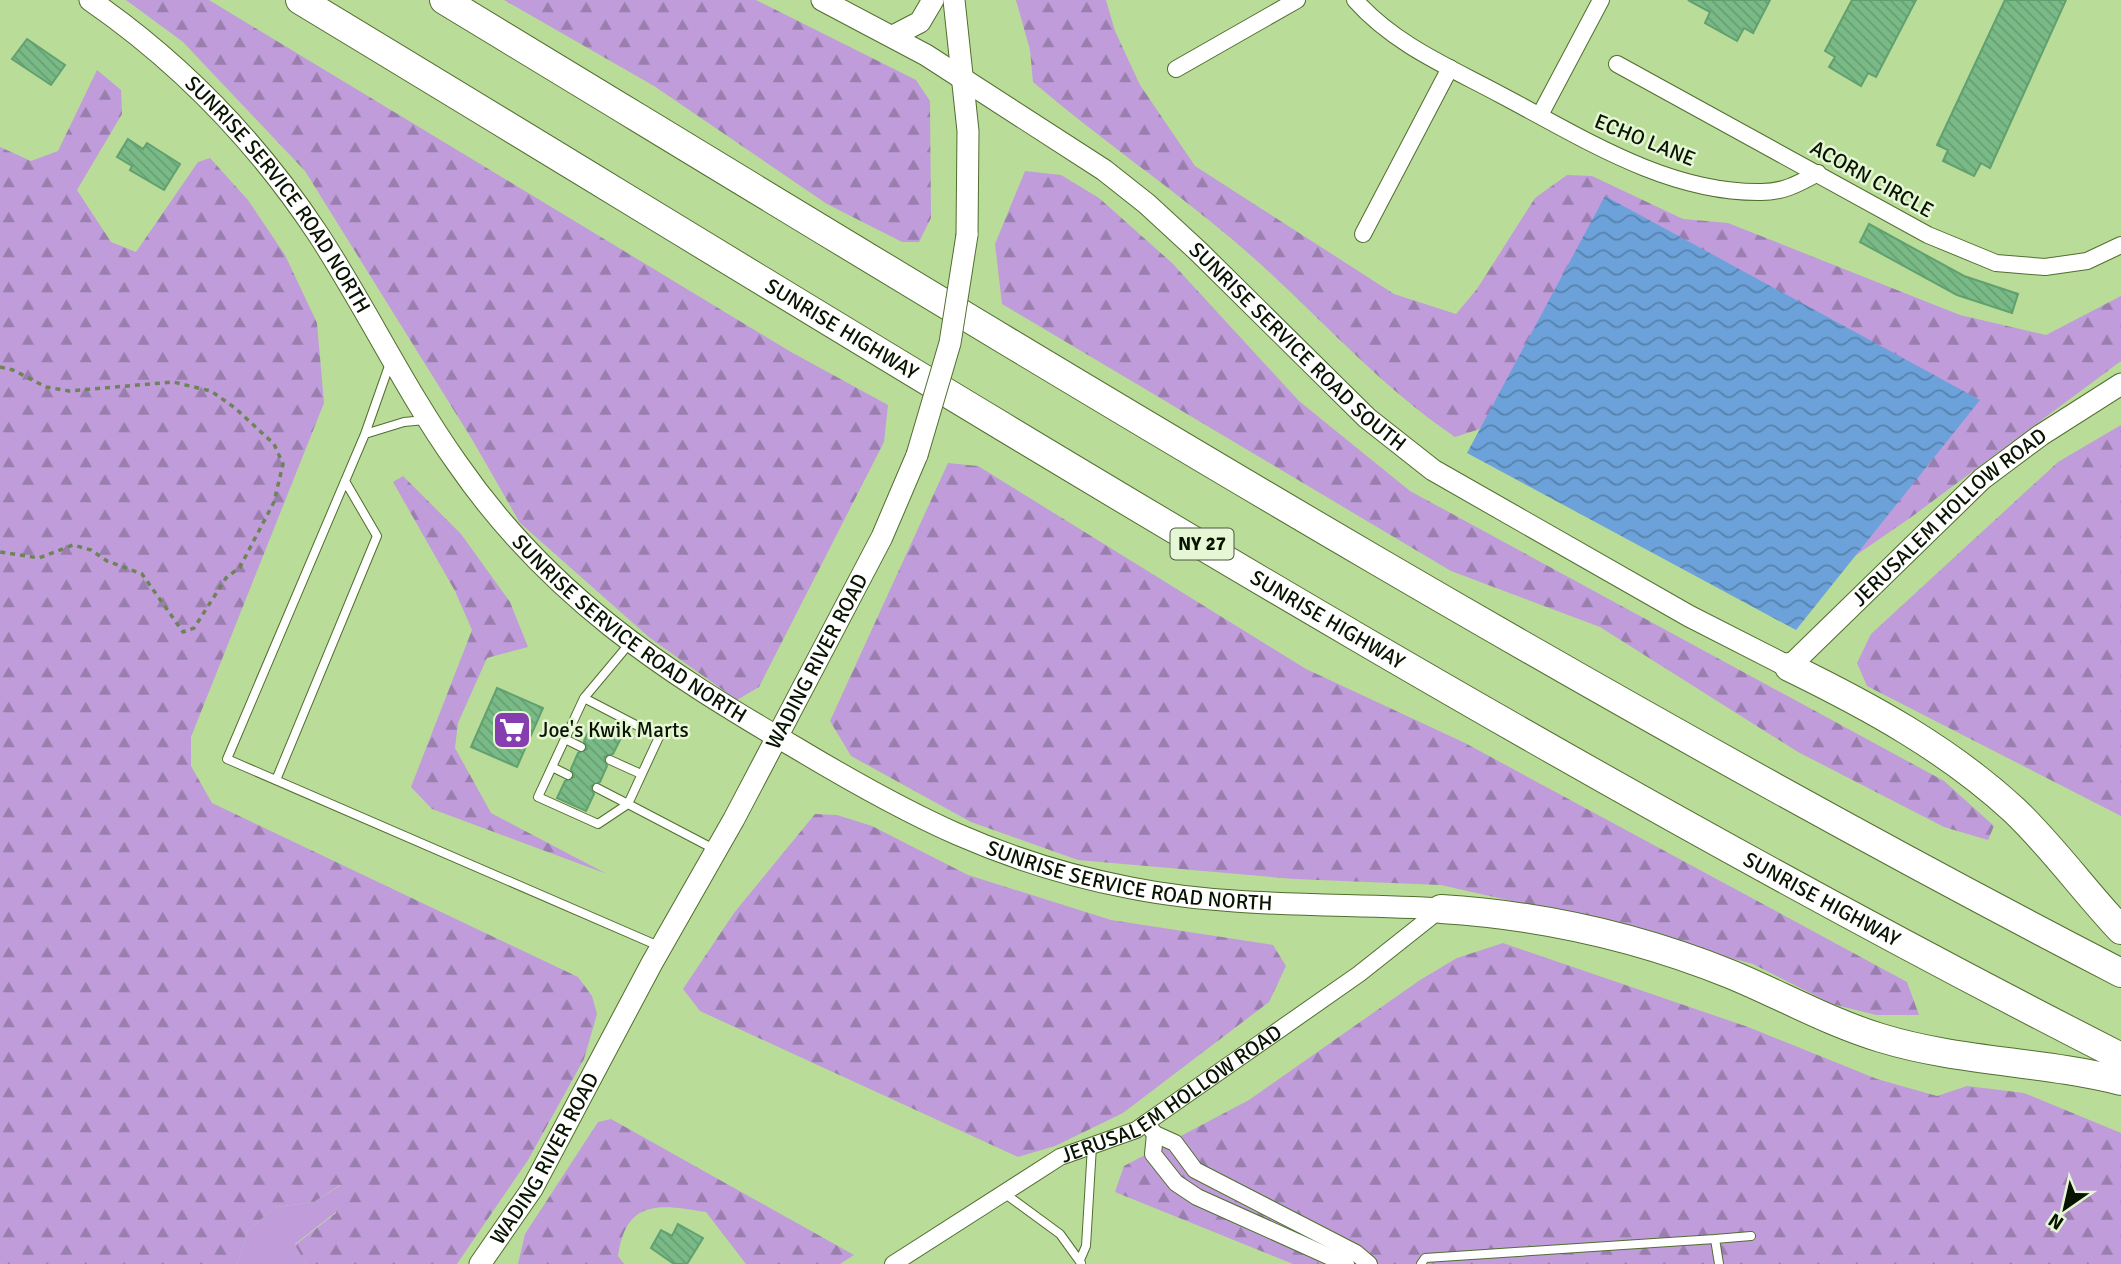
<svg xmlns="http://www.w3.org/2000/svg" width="2121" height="1264" font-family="Signika,sans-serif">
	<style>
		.green { fill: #c09cda }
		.forest { fill: url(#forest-firs) }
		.water { fill: url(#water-waves) }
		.building { fill: url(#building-back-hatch); stroke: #61a06f; stroke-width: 2 }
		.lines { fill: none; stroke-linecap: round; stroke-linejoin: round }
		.lane-casing { stroke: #516e2f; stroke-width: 10 }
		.street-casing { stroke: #516e2f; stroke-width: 18 }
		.secondary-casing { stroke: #516e2f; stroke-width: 23 }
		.highway-casing { stroke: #516e2f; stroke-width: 30 }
		.path { stroke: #6c8456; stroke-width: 3.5; stroke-dasharray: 5 5; stroke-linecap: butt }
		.lane { stroke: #fff; stroke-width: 8 }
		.street { stroke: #fff; stroke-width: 16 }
		.secondary { stroke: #fff; stroke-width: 21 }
		.highway { stroke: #fff; stroke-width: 28 }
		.secondary-bridge-casing { stroke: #516e2f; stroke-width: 23; stroke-linecap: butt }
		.secondary-bridge { stroke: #fff; stroke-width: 21 }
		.labels { text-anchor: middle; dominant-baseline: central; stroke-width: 5; stroke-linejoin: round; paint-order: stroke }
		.shield { fill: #e5f7d5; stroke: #4a5740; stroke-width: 2 }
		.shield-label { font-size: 19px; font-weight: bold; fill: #081300 }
		.street-label { font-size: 21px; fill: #081300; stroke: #e5f7d5 }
		.poi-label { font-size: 21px; fill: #081300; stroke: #e5f7d5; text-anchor: start }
	</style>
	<defs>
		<pattern id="forest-firs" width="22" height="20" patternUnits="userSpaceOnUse" patternTransform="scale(1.75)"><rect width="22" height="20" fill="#c09cda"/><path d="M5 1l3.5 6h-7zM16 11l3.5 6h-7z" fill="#9a7eae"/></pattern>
		<pattern id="water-waves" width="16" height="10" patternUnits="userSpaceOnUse" patternTransform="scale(1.75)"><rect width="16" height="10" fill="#6ca1d9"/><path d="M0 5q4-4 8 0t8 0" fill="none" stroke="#5782ae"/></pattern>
		<pattern id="building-back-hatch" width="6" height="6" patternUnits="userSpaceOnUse" patternTransform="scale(1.75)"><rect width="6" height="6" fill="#79ba87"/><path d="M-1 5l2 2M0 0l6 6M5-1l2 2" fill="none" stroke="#679f73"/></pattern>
	</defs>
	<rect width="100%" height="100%" fill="#badc99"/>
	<path class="green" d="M341,1185l-5,27 -41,32 11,20h-69l11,-34 28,-23 38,-5z"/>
	<path class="forest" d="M126,0h83l582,352 97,53 -4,37 -125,245 -22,13 -87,-62 -130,-115 -47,-82 -168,-270 -122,-129z
		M504,0h252l160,80 14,21 1,117 -12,24h-17l-75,-38 -173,-118z
		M1016,0h90l9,31 25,54 55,81 199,128 62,20 21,-25 58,-91 32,-23 25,1 91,43 45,4 232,92 86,20 75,-39v65l-211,157 -116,80 -289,-177 -50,16c-82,-55 -146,-133 -222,-197 -65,-55 -135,-102 -200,-158l-3,-32z
		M97,70l24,20 1,24 -45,76 34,52 25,10 62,-90 12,-4 38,42 37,55 32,68 7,80 -133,334v29l21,37 366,174 14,19 5,18 -13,45 -56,101 -71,104h-151l-11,-19 41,-32 4,-28 -26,17 -38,5 -28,23 -11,34h-237v-1117l31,14 27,-10z
		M1025,171l36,4 38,23 73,65 127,138 111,90 534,290 50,45 -6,14 -44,-13 -146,-75 -198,-125 -149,-56 -449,-267 -7,-60z
		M2121,425v391l-254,-130 -10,-23 14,-29 187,-172z
		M948,463l30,3 328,203 159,74 442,239 12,33h-43l-44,-11 -79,-40 -219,-58 -93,-21 -147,-6 -216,-19 -107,-38 -120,-66 -21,-35z
		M403,476l58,58 49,68 18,45 -41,11 -29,65 -3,25 36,65 116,61 -175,-65 -21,-22 61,-157 -17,-39 -62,-109z
		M815,814l22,1 35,11 96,49 143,45 162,25 13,21 -17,36 -146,111 -68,33 -37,11 -318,-146 -17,-22 51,-76z
		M1503,943l245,84 129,52 60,17 30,-10 57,7 97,40v131h-828l-178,-72 9,-26 125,-66 171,-120 37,-22z
		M611,1119l243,136 -14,9h-94l-40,-52c-47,-8 -80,-13 -88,44l6,8h-106l7,-30 73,-112z"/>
	<path class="water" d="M1605,196l375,204 -184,230 -329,-177z"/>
	<path class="building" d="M1688,0h82l-17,33 -9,-5 -7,13 -32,-18 5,-11z
		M1852,0h64l-40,77 -8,-4 -7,13 -32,-19 6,-10 -10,-6z
		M2005,0h61l-76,168 -9,-5 -7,13 -31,-15 5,-11 -11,-5z
		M27,39l38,26 -14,20 -39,-26z
		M128,139l15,10 4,-6 33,21 -16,26 -34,-20 2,-4 -15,-9z
		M1869,224l95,52 54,18 -6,19 -55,-18 -97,-53z
		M497,688l46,20 -26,59 -46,-20z
		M593,722l29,14 -9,18 -9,3 3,9 -7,16 -9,4 3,8 -8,17 -29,-13 8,-17 9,-4 -3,-8 7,-16 9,-4 -3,-8z
		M678,1224l25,14 -16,26h-13l-23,-16 10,-18 11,6z"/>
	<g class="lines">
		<defs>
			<path id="lane" d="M390,363l-25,71 39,-12 21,-2
				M365,434l-138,325 434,188
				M630,643l-46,55 75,39 -31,67 86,45
				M584,698l-46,99 60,27 30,-20 -31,-16
				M565,739l16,8
				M610,760l31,14
				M552,767l16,8
				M276,780l101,-244 -32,-55
				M1004,1193l56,41 21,29
				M1715,1239l36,-3
				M1080,1260l6,-14 6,-100
				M1421,1264l4,-6 290,-19 4,25"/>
			<g id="street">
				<path d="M1355,0c40,45 94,67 146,95 80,42 164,97 257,97 24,1 40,-8 60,-19"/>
				<path d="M1617,64l311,171 68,28 49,4 42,-6 34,-16"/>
				<path d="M1176,69l121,-69"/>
				<path d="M1540,115l61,-115"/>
				<path d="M1363,234l87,-166"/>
				<path d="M1146,1123l9,11 20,9 20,27 161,83 13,11"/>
				<path d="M1155,1134l-2,20 23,29 21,14 149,67"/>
				<path id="s1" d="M893,1264l167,-107 76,-27 223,-156 82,-65"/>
			</g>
			<g id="secondary">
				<path id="s2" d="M90,0c91,63 167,142 228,234 49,75 87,156 139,229 91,132 205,207 341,286 112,67 202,114 333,139 101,20 207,15 310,21"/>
				<path id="s3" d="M822,0l104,55 178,115 43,34 52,48 168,166 66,52 256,146 100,51 193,-188 59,-44 80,-51"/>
				<path d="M954,0l14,131 -1,104"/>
				<path d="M893,36l27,-14 13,-22"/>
				<path id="s4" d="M480,1264l52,-75 120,-226 82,-144 148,-282 35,-82"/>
			</g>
			<g id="highway">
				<path id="s5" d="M300,0c601,363 1196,739 1821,1057"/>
				<path d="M444,0c553,335 1103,676 1677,973"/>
				<path d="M1789,667c80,39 159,82 225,143 39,37 70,81 107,120"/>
				<path d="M1441,909c98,6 197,28 289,65 51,21 98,48 151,64 78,24 161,23 240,43"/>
			</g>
		</defs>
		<use href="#lane" class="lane-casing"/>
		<use href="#street" class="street-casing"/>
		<use href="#secondary" class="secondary-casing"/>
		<use href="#highway" class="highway-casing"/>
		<path class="path" d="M0,367l13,3 33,17 23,4 104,-9 38,9 24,17 39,36 9,20 -9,38 -34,65 -14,11 -32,50 -11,4 -41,-58 -35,-13 -16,-11 -18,-5 -34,13 -39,-6"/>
		<use href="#lane" class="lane"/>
		<use href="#street" class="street"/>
		<use href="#secondary" class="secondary"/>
		<use href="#highway" class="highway"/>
		<defs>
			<path id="secondary-bridge" d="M917,455l33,-112 17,-108"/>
		</defs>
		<use href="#secondary-bridge" class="secondary-bridge-casing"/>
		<use href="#secondary-bridge" class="secondary-bridge"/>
	</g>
	<defs>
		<symbol id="supermarket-square" viewBox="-11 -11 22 22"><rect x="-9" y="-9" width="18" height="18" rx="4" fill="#853db0" stroke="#e5f7d5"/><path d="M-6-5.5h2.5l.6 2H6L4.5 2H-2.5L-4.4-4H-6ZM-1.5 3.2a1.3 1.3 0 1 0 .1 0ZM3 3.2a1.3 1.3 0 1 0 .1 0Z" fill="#fff"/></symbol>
	</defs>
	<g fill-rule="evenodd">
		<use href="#supermarket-square" x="490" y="708" width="44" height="44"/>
	</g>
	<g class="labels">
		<rect class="shield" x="1170.5" y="528.5" width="63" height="31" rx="5"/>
		<g class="shield-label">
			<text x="1202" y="544">NY 27</text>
		</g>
		<g class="street-label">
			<text transform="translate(1645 140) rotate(22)">ECHO LANE</text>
			<text transform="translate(1872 179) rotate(29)">ACORN CIRCLE</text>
			<text stroke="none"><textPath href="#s2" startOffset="273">SUNRISE SERVICE ROAD NORTH</textPath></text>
			<text stroke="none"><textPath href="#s5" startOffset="634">SUNRISE HIGHWAY</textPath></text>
			<text stroke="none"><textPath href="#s3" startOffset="592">SUNRISE SERVICE ROAD SOUTH</textPath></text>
			<text stroke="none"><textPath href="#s3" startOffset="1402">JERUSALEM HOLLOW ROAD</textPath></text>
			<text stroke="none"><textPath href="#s5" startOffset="1200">SUNRISE HIGHWAY</textPath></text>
			<text stroke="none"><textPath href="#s2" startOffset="838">SUNRISE SERVICE ROAD NORTH</textPath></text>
			<text stroke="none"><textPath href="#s4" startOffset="691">WADING RIVER ROAD</textPath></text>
			<text stroke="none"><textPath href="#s2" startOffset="1405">SUNRISE SERVICE ROAD NORTH</textPath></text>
			<text stroke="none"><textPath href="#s5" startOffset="1768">SUNRISE HIGHWAY</textPath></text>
			<text stroke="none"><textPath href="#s1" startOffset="327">JERUSALEM HOLLOW ROAD</textPath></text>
			<text stroke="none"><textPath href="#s4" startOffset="124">WADING RIVER ROAD</textPath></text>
		</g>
		<g class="poi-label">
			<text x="539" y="730">Joe's Kwik Marts</text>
		</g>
	</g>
	<g transform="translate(2065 1208) rotate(214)" stroke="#e5f7d5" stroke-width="5" paint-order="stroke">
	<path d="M0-5L12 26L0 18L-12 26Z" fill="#081300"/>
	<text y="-10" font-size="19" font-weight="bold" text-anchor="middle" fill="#081300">N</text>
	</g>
</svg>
